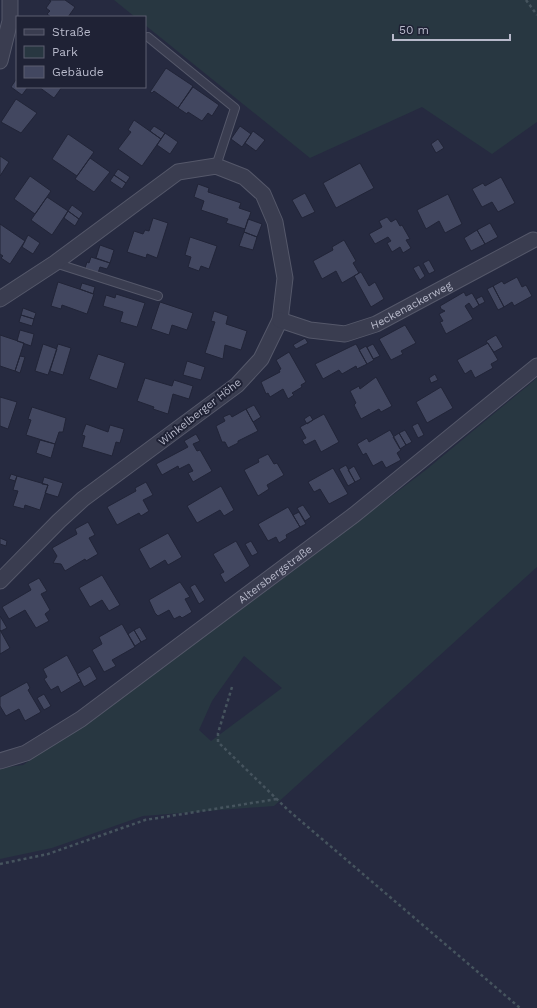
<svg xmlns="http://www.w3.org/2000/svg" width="537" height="1008" font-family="'Work Sans',sans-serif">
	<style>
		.green { fill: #283741; fill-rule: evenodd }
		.building { fill: #424760; stroke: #212437 }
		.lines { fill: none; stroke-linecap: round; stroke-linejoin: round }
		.service-casing { stroke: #55586a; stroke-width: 10 }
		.minor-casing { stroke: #55586a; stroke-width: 17 }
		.path { stroke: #46545e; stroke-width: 2.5; stroke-dasharray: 3 3; stroke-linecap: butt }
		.service { stroke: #3a3d50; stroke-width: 8 }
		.minor { stroke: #3a3d50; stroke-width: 15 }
		.labels { text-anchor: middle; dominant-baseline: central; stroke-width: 4; stroke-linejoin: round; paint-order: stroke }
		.street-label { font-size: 11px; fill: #b7b9ca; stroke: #1f2235 }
	</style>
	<rect width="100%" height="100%" fill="#262a40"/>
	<path class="green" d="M114,0h423v122l-45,32 -70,-47 -112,51 -165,-133v-8h-10z
		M537,378v189l-263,239 -131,10 -91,32 -52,11v-91l23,-3 149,-105 109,-80 146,-111zM244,656l38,32 -71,53 -12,-11 13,-29z"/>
	<path class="building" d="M49,0h16l10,7 -7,10h-17l-4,-3 3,-3 -4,-3 5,-7z
		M166,68l27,18 -15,22 -24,-17 -2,2 -2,-1z
		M17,78v9h11l-6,8 -11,-8z
		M39,87h23l-8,11z
		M193,87l26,18 -7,11 -4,-3 -6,8 -14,-9 -1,2 -9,-6z
		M16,99l21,14 -16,20 -20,-11z
		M134,120l27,19 -19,27 -24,-17 13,-17 -3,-2z
		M154,126l11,7 -4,6 -11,-8z
		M240,126l11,8 -9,13 -11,-8z
		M253,131l12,9 -9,11 -11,-8z
		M165,133l13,9 -8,12 -13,-9z
		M68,134l26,18 -17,24 -25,-17z
		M438,139l6,9 -8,5 -5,-9z
		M0,156l9,6 -9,14z
		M90,158l20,14 -16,20 -19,-13z
		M360,163l14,25 -38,20 -13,-25z
		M118,169l12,8 -4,6 -12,-8z
		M114,175l12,8 -4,6 -12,-8z
		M30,176l21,15 -16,23 -21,-15z
		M501,177l14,26 -17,9 -6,-10 -10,5 -10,-18 11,-6 2,3z
		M198,184l11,4 -1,4 33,11 -2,5 12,4 -6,17 -19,-6 2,-4 -27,-9 3,-9 -10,-4z
		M305,193l10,19 -13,6 -10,-18z
		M448,194l14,30 -17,9 -6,-12 -13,8 -9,-19z
		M47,197l21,14 -16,24 -21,-15z
		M72,205l11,8 -4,6 -11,-8z
		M68,211l11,8 -4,7 -11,-8z
		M387,217l4,5 5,-3 4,7 2,-1 8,14 -4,1 5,8 -8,5 -3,-6 -8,5 -5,-9 4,-2 -3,-4 -13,7 -6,-10 13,-7 -3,-6z
		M153,218l15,5 -11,35 -10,-4 -1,4 -19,-6 7,-21 9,3 2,-4 4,1z
		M248,219l14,5 -5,13 -13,-5z
		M490,223l8,14 -13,7 -8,-14z
		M0,224l25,17 -15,23 -9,-6 2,-2 -3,-2z
		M477,230l8,14 -14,7 -7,-13z
		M244,232l13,5 -4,13 -14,-4z
		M28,235l12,8 -7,11 -11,-7z
		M190,237l27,9 -8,23 -8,-3 -2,5 -11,-4 3,-10 -6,-2z
		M344,240l12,21 -3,2 6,10 -17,10 -6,-12 -14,8 -9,-18 20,-11 -1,-3z
		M100,245l14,5 -4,13 -14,-5z
		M91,257l19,6 -3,6 -7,-2 -2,6 -13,-5 2,-6 2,1z
		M429,260l6,11 -6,3 -6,-11z
		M419,265l6,11 -5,4 -7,-12z
		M361,272l8,14 6,-4 9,17 -13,8 -17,-31z
		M517,277l5,10 4,-2 6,11 -18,10 -2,-4 -8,5 -11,-21 9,-5 2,3z
		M58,282l36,12 -7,20 -25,-9 -1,4 -10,-3z
		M82,283l13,4 -2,7 -13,-5z
		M493,286l11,21 -6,3 -11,-21z
		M464,292l2,4 6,-3 7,12 -6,4 -4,-6 -4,3 8,13 -27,15 -6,-12 3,-1 -4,-7 6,-3 -4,-2 -1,-3z
		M116,294l29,9 -8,24 -17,-5 3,-10 -20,-6 3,-11 9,3z
		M482,296l3,6 -6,3 -3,-6z
		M160,302l33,11 -6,17 -15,-5 -3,10 -18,-6z
		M23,308l13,5 -2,6 -13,-4z
		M214,311l14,5 -2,8 21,7 -6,19 -16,-5 -2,14 -18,-6 10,-31 -4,-1z
		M21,315l13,4 -2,7 -13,-4z
		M405,325l11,18 -15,8 2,3 -12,6 -12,-21z
		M20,330l14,4 -3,12 -14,-5z
		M0,335l24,8 -9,28 -15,-5z
		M496,335l7,12 -9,5 -8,-11z
		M305,338l3,5 -12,6 -3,-4z
		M488,343l10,17 -7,4 2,4 -18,10 -4,-8 -6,4 -8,-14z
		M43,344l14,5 -9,26 -13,-4z
		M58,344l13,4 -8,27 -13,-4z
		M356,344l11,20 -10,5 -1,-3 -14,8 -3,-4 -16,9 -8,-15z
		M373,344l7,12 -7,3 -6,-12z
		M366,346l8,14 -7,4 -8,-14z
		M289,352l17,30 -5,3 1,2 -10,6 2,2 -6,4 -5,-10 -13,8 -2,-4 -2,1 -5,-12 19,-10 -1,-2 2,-1 -5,-9z
		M98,354l27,9 -8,26 -28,-10z
		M20,356l5,1 -5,16 -5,-2z
		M187,361l18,6 -4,13 -18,-5z
		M435,374l3,6 -7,3 -2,-5z
		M376,377l16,29 -11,6 -2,-3 -18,10 -7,-14 2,-2 -6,-12 9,-5 1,3z
		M145,378l27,8 2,-6 19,6 -4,13 -16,-5 -5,20 -15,-5 1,-2 -17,-6z
		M441,387l12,21 -26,15 -11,-21z
		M0,397l17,5 -9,27 -8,-3z
		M254,405l7,12 -8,5 -7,-13z
		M32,407l34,11 -3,14h-4l-4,12 -29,-9 5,-15 -3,-1z
		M246,409l12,22 -20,10v2l-10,5 -3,-6h-3l-6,-16 9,-5 -2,-4 7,-3 2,3z
		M324,414l15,28 -18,10 -6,-12 -10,5 -3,-5 4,-2 -6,-11z
		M310,415l3,5 -6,4 -3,-5z
		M418,423l6,12 -6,3 -6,-12z
		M86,424l22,8 2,-7 14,4 -4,14 -4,-1 -4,14 -30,-9 3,-11 -3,-1z
		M390,430l11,20 -4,3 4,7 -15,8 -4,-7 -9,5 -7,-13 -3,2 -6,-11 10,-6 2,4z
		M405,430l7,12 -6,3 -7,-12z
		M399,433l7,12 -6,4 -7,-12z
		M196,434l4,7 -7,3 4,7 3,-1 12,21 -19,11 -5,-9 5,-2 -4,-7 -10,5 -1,-3 -16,9 -6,-11 32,-17 -4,-6z
		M40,440l15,4 -4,14 -15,-5z
		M268,454l6,10 3,-1 7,12 -17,10 2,4 -11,7 -14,-26 15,-8 -1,-3z
		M346,465l9,17 -7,4 -9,-17z
		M354,466l7,13 -6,3 -7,-12z
		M333,468l15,26 -19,10 -9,-15 -6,3 -6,-10z
		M11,474l6,2 -2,5 -6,-2z
		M17,476l31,9 -8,25 -15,-5 -1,4 -11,-3 5,-15 -5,-1z
		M44,477l19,6 -5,14 -13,-4 3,-8 -6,-1z
		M146,482l7,13 -10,5 6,11 -8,5 -2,-3 -22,12 -10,-18 29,-16 -1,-3z
		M221,486l13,24 -10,6 -4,-6 -23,13 -10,-17z
		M303,505l8,12 -6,4 -8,-13z
		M288,507l12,20 -14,8 1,3 -8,5 -3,-6 -8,4 -10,-17z
		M299,512l7,12 -6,3 -7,-12z
		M88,522l7,13 -6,3 9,16 -12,7 -1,-2 -20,12 -4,-7 -8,-1 4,-7 -5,-8 25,-14 -2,-5z
		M168,533l14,24 -14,8 -3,-5 -15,9 -11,-20z
		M0,538l7,3 -1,5 -6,-2z
		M236,541l14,25 -25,17 -5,-9 4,-2 -11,-18z
		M251,541l7,12 -6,3 -7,-12z
		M102,575l18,30 -11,6 -7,-11 -12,7 -11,-19z
		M39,578l8,13 -6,3 9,16 -5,4 4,7 -13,7 -11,-18 -16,9 -7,-12 29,-17 -3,-6z
		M180,582l10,15 -5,2 7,13 -10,6 -2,-2 -6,3 -5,-9 -11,6 -3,-3 -6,-13z
		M195,584l10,16 -6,4 -9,-17z
		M0,616l7,12 -6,3 -1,-1z
		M122,624l13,23 -23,13 4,6 -12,6 -12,-22 10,-6 -3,-7z
		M140,627l7,12 -6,3 -7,-12z
		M0,630l10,18 -10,6z
		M134,630l7,12 -6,4 -7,-12z
		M67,655l14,26 -20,12 -3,-7 -7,4 -7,-11 3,-2 -4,-8z
		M90,666l7,13 -13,8 -7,-13z
		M27,682l3,6 -2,2 13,22 -16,9 -6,-12 -13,7 -6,-10v-9z
		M44,694l7,12 -7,4 -7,-12z"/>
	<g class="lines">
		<defs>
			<path id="service" d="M148,37l87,71 -19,58
				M55,263l103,33"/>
			<g id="minor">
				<path d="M0,61l10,-40v-21"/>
				<path d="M0,299l55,-36 123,-91 38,-6 28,11 19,17 12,28 10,56 -5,42 -19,39 -24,26 -154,114 -24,22 -59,60"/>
				<path id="s1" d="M280,320l30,10 35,4 31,-10 157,-84"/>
				<path id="s2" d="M0,761l26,-8 55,-34 273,-204 183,-149"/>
			</g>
		</defs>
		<use href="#service" class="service-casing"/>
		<use href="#minor" class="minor-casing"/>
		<path class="path" d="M526,0l11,15
			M232,687l-14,46v9l70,68 232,198
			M0,864l48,-10 97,-34 132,-21"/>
		<use href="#service" class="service"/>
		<use href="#minor" class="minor"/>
	</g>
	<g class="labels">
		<g class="street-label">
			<text stroke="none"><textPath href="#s1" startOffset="139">Heckenackerweg</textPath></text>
			<text transform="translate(200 412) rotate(-38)">Winkelberger Höhe</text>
			<text stroke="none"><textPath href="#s2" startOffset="334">Altersbergstraße</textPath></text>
		</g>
	</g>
	<rect x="16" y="16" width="130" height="72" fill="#1f2235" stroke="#5c5e71"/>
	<rect x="24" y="29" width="20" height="6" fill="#3a3d50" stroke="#5c5e71"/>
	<text x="52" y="36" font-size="12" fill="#b7b9ca">Straße</text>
	<rect x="24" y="46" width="20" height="12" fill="#283741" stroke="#5c5e71"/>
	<text x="52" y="56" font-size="12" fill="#b7b9ca">Park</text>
	<rect x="24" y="66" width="20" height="12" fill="#424760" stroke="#5c5e71"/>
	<text x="52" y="76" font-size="12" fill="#b7b9ca">Gebäude</text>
	<path d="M393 34v6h117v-6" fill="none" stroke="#b7b9ca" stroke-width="2"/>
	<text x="399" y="34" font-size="12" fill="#b7b9ca" stroke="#1f2235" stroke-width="3" paint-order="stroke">50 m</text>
</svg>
